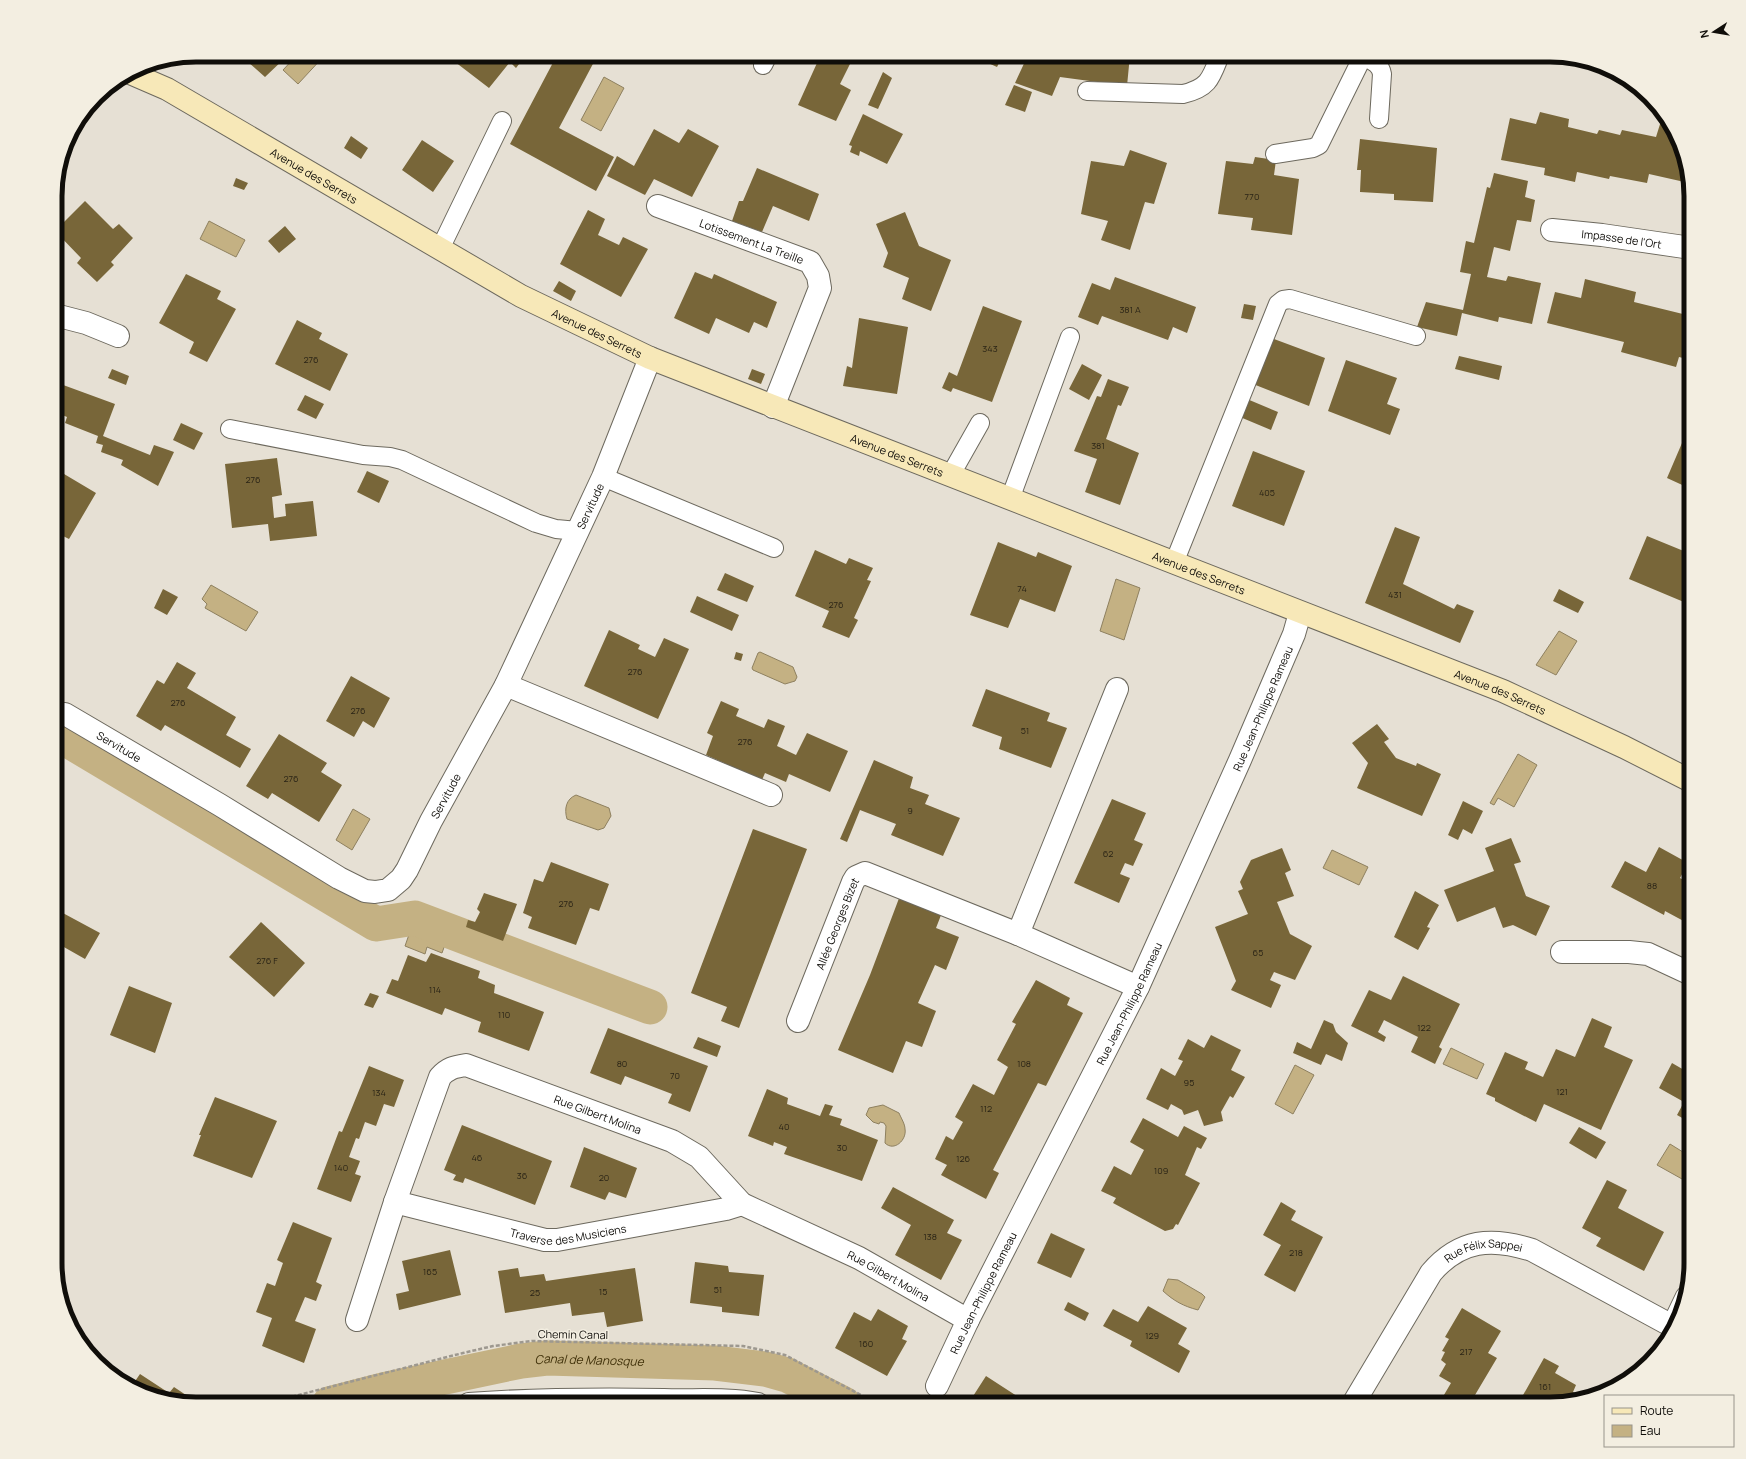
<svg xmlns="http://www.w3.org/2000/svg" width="1746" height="1459" font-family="Manrope,sans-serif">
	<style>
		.water { fill: #c4b183; stroke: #8e805f }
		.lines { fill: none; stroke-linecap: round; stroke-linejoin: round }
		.canal { stroke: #c4b183; stroke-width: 35 }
		.building { fill: #786639 }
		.lane-casing { stroke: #6d695e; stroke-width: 20 }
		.street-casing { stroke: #6d695e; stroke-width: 24 }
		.secondary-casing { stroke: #6d695e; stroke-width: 24 }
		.path { stroke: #9d988f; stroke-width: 2.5; stroke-dasharray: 4 2; stroke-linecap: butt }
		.lane { stroke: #fff; stroke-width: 18 }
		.street { stroke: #fff; stroke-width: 22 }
		.secondary { stroke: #f7e8b8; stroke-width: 22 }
		.labels { text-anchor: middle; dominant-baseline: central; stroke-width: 3; stroke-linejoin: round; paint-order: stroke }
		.number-label { font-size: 9px; fill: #2a2416 }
		.street-label { font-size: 11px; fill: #100e0a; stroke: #f3eee1 }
		.water-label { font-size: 12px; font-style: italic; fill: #40310a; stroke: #f3eee1 }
		.rim { fill: none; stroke: #100e0a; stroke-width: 5 }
	</style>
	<rect width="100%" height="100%" fill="#e6e0d4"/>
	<path class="water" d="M297,55h26l1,1 -26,28 -15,-14z
		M604,77l20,11 -23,43 -20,-11z
		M209,221l36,19 -9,17 -36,-18z
		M1116,579l24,9 -16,52 -24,-9z
		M211,585l47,27 -12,19 -41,-23 2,-4 -5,-5z
		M1559,631l18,10 -21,34 -20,-10z
		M760,652l33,15 4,10 -2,4 -10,3 -32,-14 -1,-2 6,-15z
		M1518,754l19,11 -23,42 -16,-9 -4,7 -4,-2z
		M576,795l33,13 2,8 -7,12 -6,2 -31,-11c-3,-10 -1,-20 9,-24z
		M353,809l17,10 -18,31 -16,-10z
		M1332,850l36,17 -9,18 -36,-17z
		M412,926l35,13 -5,14 -15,-6 -2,7 -20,-8z
		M1451,1048l33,16 -7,15 -34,-15z
		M1295,1065l19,10 -21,39 -18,-10z
		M883,1105l16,8c2,5 6,11 6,16 2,11 -11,23 -20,14l1,-17 -2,-3 -4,-1 -1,2 -6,-2 -7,-7 3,-7z
		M1670,1144l21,13v27l-34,-19z
		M1168,1279l10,1 24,14 3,3 -7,13c-15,-4 -24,-9 -35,-19z"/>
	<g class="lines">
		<g class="canal">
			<path d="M66,739l310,185 39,-6 235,89"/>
			<path id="s1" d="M329,1404l54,-14 138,-29 26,-3 168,5 50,6 22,6 57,29"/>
		</g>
	</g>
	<path class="building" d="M240,55h40l5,3 -20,19z
		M446,55h80l-10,13 -6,-6 -21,26z
		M557,55h30l8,5 -36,68 55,29 -18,34 -86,-47z
		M802,55h66l-4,8 -11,-5 -13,26 11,6 -15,31 -38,-16 19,-42z
		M978,55h25l-6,12 -20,-9z
		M1028,55h102l-3,31 -67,-9 -8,19 -37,-13z
		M883,72l9,6 -14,31 -10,-4z
		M1014,85l18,7 -7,20 -20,-7z
		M1540,112l29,7 -1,8 29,7 2,-4 21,5 2,-5 34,7 5,-16 5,1 14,20 9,41 -40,-9 -2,9 -37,-7 -1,3 -32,-7 -2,10 -31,-7 1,-7 -44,-8 9,-42 26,6z
		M863,114l40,20 -16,30 -27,-13 -1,5 -9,-4 2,-6 -3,-1z
		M654,129l25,14 9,-14 31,17 -27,51 -38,-18 -9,16 -38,-19 10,-20 17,10z
		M351,136l17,12 -7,11 -17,-11z
		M1360,139l77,9 -4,54 -39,-2v-6l-34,-2 1,-22h-4z
		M422,140l32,21 -21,31 -31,-22z
		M1130,150l37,13 -13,41 -9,-2 -15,48 -29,-10 7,-19 -27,-7 10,-53 33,5z
		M1255,157l21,3 -2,15 25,4 -7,56 -41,-5 2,-12 -35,-4 8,-53 27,3z
		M757,168l62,26 -10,27 -36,-15 -11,26 -30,-11 7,-20h4z
		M1494,173l34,8 -3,16 10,3 -4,22 -14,-2 -7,31 -16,-4 -7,30 19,4 2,-5 33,7 -9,41 -33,-7 -1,5 -36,-9 -5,23 -40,-9 9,-25 37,8 8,-36 -11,-2 6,-31 8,2 13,-56 3,1z
		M236,178l12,5 -4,7 -11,-4z
		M85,201l28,28 6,-5 14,14 -22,24 3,3 -17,17 -20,-19 4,-5 -26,-27z
		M588,210l17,9 -7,16 21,10 4,-8 25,12 -27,48 -61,-33z
		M905,212l14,34 32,14 -20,51 -29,-12 7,-21 -26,-11 5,-14 -12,-29z
		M285,226l11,13 -17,14 -11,-12z
		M695,272l17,7 2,-5 63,28 -10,26 -13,-6 -5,11 -33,-15 -7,16 -35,-16z
		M186,274l35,17 -4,8 19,10 -29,53 -18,-9 5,-11 -35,-19z
		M1115,277l81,30 -9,26 -14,-6 -5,13 -66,-24 -4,9 -20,-8 14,-34 18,7z
		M1585,279l51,13 -2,10 57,14v44l-12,-3 -3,10 -55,-15 3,-10 -77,-19 8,-31 26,6z
		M559,281l17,10 -5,10 -18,-10z
		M1244,304l12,2 -3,14 -12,-2z
		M983,306l39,15 -30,81 -39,-14 -2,4 -9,-4 7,-16 8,4z
		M859,318l49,9 -11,67 -54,-8 4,-20 5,2z
		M297,320l25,13 -3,6 29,15 -18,37 -55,-27z
		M1269,337l56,21 -16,48 -56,-22z
		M1459,356l43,10 -3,14 -44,-11z
		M1346,360l51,18 -10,26 13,5 -10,26 -62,-24z
		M1082,364l20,11 -13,25 -20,-11z
		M112,369l17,7 -3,9 -18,-7z
		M752,369l13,5 -4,10 -13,-5z
		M1108,379l21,8 -8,19 -3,-1 -12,34 33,14 -19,52 -35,-13 12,-33 -23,-8 23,-55 4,1z
		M55,382l60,22 -12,32 47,19 4,-10 20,7 -16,34 -37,-21 2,-5 -22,-8 2,-7 -7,-2 2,-7 -33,-13 2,-6 -12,-5z
		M305,395l19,9 -8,15 -19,-9z
		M1247,399l31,13 -7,18 -31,-13z
		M1691,422v67l-24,-11z
		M181,423l22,10 -9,17 -21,-10z
		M1253,451l52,20 -21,55 -52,-20z
		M277,458l5,37 -10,2 2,21 12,-2 -1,-12 28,-3 4,35 -47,5 -2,-17 -36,4 -7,-64z
		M59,471l37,22 -27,46 -14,-7v-56z
		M367,471l22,10 -10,22 -22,-11z
		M1395,527l25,10 -17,47 51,25 3,-5 17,7 -14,32 -95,-40z
		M1647,536l44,18v51l-62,-26z
		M998,542l38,15 2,-5 34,14 -17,46 -35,-13 -12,29 -38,-13z
		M815,550l31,14 3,-6 24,10 -6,12 4,1 -17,37 4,2 -9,18 -27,-11 7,-16 -34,-15z
		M725,573l29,13 -7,16 -30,-12z
		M163,589l15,8 -11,18 -13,-7z
		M1559,589l25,13 -6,11 -25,-12z
		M697,596l42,19 -7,16 -42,-19z
		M609,630l31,15 -2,4 17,8 9,-19 25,11 -31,70 -74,-33z
		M736,652l7,2 -2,7 -7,-2z
		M177,662l19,11 -9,15 49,29 -10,18 25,14 -11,19 -75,-43 -4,6 -25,-15 21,-36 7,4z
		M351,676l39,22 -16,30 -11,-7 -9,16 -28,-16z
		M986,689l64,24 -3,8 20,7 -16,40 -52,-19 3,-12 -30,-11z
		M721,701l18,8 -3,7 28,12 4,-9 17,7 -8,20 19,9 11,-22 41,18 -18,41 -41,-18 -3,8 -21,-9 -3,7 -56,-25 7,-19 -6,-3z
		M1377,724l12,15 -5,3 12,16 20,8 1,-3 24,11 -19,42 -65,-28 11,-25 -16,-20z
		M279,734l48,29 -6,9 21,13 -23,37 -47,-29 -4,6 -22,-13z
		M874,760l39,17 -3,11 19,7 -4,9 35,14 -17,38 -52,-21 5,-11 -36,-14 -13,32 -7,-3z
		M1112,799l34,14 -12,27 9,4 -10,22 -8,-3 -5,11 10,4 -11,25 -45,-20z
		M1463,801l20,10 -11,23 -9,-5 -5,11 -10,-5z
		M753,829l54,20 -68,179 -18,-7 6,-14 -36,-14z
		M1511,838l10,24 -7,2 12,32 24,10 -14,30 -23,-11 -10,3 -8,-21 -38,15 -13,-32 50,-19 -9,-23z
		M1659,847l29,16 -8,15 11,6v41l-26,-14 -1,4 -53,-28 14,-26 21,11z
		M1282,848l9,22 -6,3 9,23 -17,6 13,32 22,12 -17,34 -21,-8 -4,8 11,5 -10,23 -40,-18 5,-9 -21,-54 33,-13 -10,-23 5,-2 -3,-7 11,-22z
		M551,862l58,22 -10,27 -9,-3 -14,37 -48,-17 4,-11 -9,-4 11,-34 9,3z
		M1415,891l24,14 -12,22 3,1 -12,22 -24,-13z
		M484,893l33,11 -14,37 -37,-14 2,-7 7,2 5,-10 -3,-3z
		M901,893l42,17 -7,18 23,9 -13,33 -11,-5 -17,38 18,8 -14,36 -16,-6 -13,32 -55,-23 32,-75z
		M61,912l39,21 -15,26 -30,-17v-20z
		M261,922l44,41 -31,34 -45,-40z
		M431,953l49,18 -2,7 17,7 -1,8 50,19 -15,39 -51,-19 3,-10 -36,-14 -3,7 -56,-22 6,-14 6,2 10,-26 18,7z
		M1403,976l57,28 -21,43 3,2 -7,15 -24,-12 7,-15 -34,-17 -6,12 8,5 -2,5 -33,-16 18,-36 22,10z
		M1036,980l34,18 -3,7 16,8 -37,73 -8,-3 -44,85 -1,2 6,3 -13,26 -45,-24 6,-10 -12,-6 11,-23 7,4 10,-18 -8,-5 18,-33 21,11 14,-28 -11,-7 19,-36 -4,-2z
		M129,986l43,17 -17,50 -45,-18z
		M370,993l9,3 -6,12 -9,-3z
		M1592,1018l20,9 -8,20 29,13 -32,70 -57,-26 -8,18 -41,-21v-3l-9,-4 19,-42 23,10 -3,7 18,8 13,-28 19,8z
		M1324,1020l9,4 3,8 12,11 -6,18 -16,-7 -5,11 -28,-12 4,-11 14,7z
		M608,1028l100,38 -18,46 -22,-9 4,-9 -47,-18 -4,9 -31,-12z
		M1211,1035l30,15 -10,20 14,7 -12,21 -3,-2 -9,16 2,9 -19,5 -6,-16 -14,5 -2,-5 -11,-6 -3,6 -22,-11 15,-31 14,8 8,-15 -5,-2 10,-20 16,9z
		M698,1037l23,9 -4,11 -24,-9z
		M1672,1063l19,11v49l-14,-8 7,-13 -25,-14z
		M369,1066l35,14 -10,27 -10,-3 -8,22 -11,-4 -6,17 -3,-1 -7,19 11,4 -5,13 6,2 -10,26 -34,-13 22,-58 3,1z
		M767,1089l21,9 -1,6 33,12 5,-12 8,2 -4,9 13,4 -2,6 38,15 -16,41 -78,-27 3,-7 -13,-5 -1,4 -25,-10z
		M215,1097l62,24 -25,57 -59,-22 8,-21h-2z
		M1143,1118l35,19 6,-11 23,12 -6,11 -4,-2 -12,28 15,8 -22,42 -2,-1 -3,5 -8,2 -52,-28 3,-5 -15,-7 13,-25 17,9 13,-25 -14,-8z
		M462,1125l90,36 -17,44 -70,-27 -2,5 -10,-3 3,-5 -12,-5z
		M1579,1127l27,15 -10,17 -27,-16z
		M584,1147l53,21 -11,30 -17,-6 -4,8 -35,-13z
		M1607,1180l20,10 -9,18 46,24 -20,39 -48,-25 5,-8 -19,-10z
		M893,1187l61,33 -7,13 15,7 -21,40 -46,-25 16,-30 -30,-17z
		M1281,1202l15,9 -5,9 32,17 -28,55 -31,-17 17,-30 -18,-10z
		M293,1222l39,16 -16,44 6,3 -6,16 -11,-4 -10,24 21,8 -12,34 -42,-17 10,-28 -16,-6 11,-29 8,3 8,-23 -6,-3z
		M1051,1233l34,16 -14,29 -34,-15z
		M450,1250l11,45 -62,15 -3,-16 13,-3 -7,-30z
		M695,1262l33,4 1,6 35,3 -5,41 -37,-4v-5l-32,-4z
		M518,1268l2,9 24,-3 2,7 89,-13 8,53 -36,6 -3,-15 -32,4 -2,-13 -65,10 -7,-42z
		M1068,1302l21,11 -4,8 -21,-11z
		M1148,1306l39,22 -9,16 12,7 -11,22 -49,-27 2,-5 -29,-15 10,-17 25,13z
		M1462,1308l39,23 -13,22 9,5 -22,37 9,5 -2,4h-34l-7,-4 10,-17 -12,-7 7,-12 -5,-4 4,-8 -3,-1 7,-12 -4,-2z
		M878,1309l30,17 -6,13 5,2 -20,35 -52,-28 19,-36 17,9z
		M1544,1358l15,8 -4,7 21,12 -3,7 10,6 -33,6h-32z
		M140,1374l29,19 5,-6 18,12 -3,4 -47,-10 -11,-6z
		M986,1376l43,28h-61z"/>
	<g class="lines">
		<defs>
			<path id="lane" d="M1363,56c9,5 17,7 19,18l-3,45
				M763,65l5,-10
				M1087,91l96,3c26,-6 28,-16 37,-39
				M1275,154l38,-6 6,-3 44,-89 -2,-1
				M440,249l62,-128
				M230,429l133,26 27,2 12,3 134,63 20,6 22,2
				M950,476l30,-53
				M603,477l171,71
				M1010,499l60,-162
				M1174,563l104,-259 5,-4 7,-1 126,37
				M1671,1325l14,-29"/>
			<g id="street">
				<path id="s2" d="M658,206l152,56 8,14 2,12 -47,119"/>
				<path id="s3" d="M1552,230l50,5 89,13"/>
				<path d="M55,315l31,8 32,13"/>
				<path d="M506,685l265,110"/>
				<path id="s4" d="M65,714l155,91 119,73 26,13 10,1 13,-2 13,-11 6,-9 24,-49 75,-136 97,-208 47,-119"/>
				<path d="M1018,934l99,-245"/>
				<path d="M1562,952h67l19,2 43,20"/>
				<path id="s5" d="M798,1021l55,-139 3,-5 9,-4 153,61 120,53"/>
				<path id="s6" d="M395,1202l150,38h12l169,-31 16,-5"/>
				<path id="s7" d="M357,1320l38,-118 45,-125c8,-9 14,-10 26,-12l206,76 27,16 43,47 117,54 109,62"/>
				<path id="s8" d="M937,1386l31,-66 170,-333 102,-227 54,-126 6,-21"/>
				<path d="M469,1404c65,-5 130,-5 195,-4 30,1 64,-2 94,4"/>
				<path id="s9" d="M1353,1404l78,-131c29,-34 61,-36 101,-23l142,77"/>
			</g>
			<g id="secondary">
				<path id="s10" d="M130,73l37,16 354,207 129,62 853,333 121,56 67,34"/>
			</g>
		</defs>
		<use href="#lane" class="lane-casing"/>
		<use href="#street" class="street-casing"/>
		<use href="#secondary" class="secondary-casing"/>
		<path class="path" d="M263,1404l200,-51 30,-7 39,-5 211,5 42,9 93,49"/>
		<use href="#lane" class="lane"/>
		<use href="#street" class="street"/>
		<use href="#secondary" class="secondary"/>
	</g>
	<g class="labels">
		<g class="number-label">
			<text x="1252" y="196">770</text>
			<text x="1130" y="309">381 A</text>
			<text x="990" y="348">343</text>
			<text x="311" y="359">276</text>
			<text x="1098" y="445">381</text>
			<text x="253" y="479">276</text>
			<text x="1267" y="492">405</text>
			<text x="1022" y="588">74</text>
			<text x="1395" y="594">431</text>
			<text x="836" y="604">276</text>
			<text x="635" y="671">276</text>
			<text x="178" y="702">276</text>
			<text x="358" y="710">276</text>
			<text x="1025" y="730">51</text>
			<text x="745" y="741">276</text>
			<text x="291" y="778">276</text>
			<text x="910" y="810">9</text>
			<text x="1108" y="853">62</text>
			<text x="1652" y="885">88</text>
			<text x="566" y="903">276</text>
			<text x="1258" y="952">65</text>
			<text x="267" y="960">276 F</text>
			<text x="435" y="989">114</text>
			<text x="504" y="1014">110</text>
			<text x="1424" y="1027">122</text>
			<text x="622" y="1063">80</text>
			<text x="1024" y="1063">108</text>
			<text x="675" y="1075">70</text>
			<text x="1189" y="1082">95</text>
			<text x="1562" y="1091">121</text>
			<text x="379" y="1092">134</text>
			<text x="986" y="1108">112</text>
			<text x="784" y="1126">40</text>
			<text x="842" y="1147">30</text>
			<text x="477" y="1157">46</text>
			<text x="963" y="1158">126</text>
			<text x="341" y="1167">140</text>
			<text x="1161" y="1170">109</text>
			<text x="522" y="1175">36</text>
			<text x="604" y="1177">20</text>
			<text x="930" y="1236">138</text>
			<text x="1296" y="1252">218</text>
			<text x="430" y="1271">165</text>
			<text x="718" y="1289">51</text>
			<text x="603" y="1291">15</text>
			<text x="535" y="1292">25</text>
			<text x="1152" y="1335">129</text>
			<text x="866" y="1343">160</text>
			<text x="1466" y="1351">217</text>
			<text x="1545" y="1386">161</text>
		</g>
		<g class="street-label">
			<text stroke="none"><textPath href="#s10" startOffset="211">Avenue des Serrets</textPath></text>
			<text stroke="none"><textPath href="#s3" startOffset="70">Impasse de l'Ort</textPath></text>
			<text stroke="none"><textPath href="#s2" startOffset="100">Lotissement La Treille</textPath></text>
			<text stroke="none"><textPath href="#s10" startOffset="535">Avenue des Serrets</textPath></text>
			<text stroke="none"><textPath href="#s10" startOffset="859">Avenue des Serrets</textPath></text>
			<text stroke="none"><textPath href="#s4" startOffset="807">Servitude</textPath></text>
			<text stroke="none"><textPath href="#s10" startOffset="1183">Avenue des Serrets</textPath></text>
			<text stroke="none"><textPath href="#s10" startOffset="1507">Avenue des Serrets</textPath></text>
			<text stroke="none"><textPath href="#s8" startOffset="752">Rue Jean-Philippe Rameau</textPath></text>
			<text stroke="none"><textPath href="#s4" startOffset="63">Servitude</textPath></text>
			<text stroke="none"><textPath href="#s4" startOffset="483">Servitude</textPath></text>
			<text stroke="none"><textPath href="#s5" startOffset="105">Allée Georges Bizet</textPath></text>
			<text stroke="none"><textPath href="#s8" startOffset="428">Rue Jean-Philippe Rameau</textPath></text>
			<text stroke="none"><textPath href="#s7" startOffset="427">Rue Gilbert Molina</textPath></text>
			<text stroke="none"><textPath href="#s6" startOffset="178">Traverse des Musiciens</textPath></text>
			<text stroke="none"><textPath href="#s9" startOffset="213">Rue Félix Sappei</textPath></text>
			<text stroke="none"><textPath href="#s7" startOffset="764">Rue Gilbert Molina</textPath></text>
			<text stroke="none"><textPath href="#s8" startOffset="104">Rue Jean-Philippe Rameau</textPath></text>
			<text transform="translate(573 1334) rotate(1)">Chemin Canal</text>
		</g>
		<g class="water-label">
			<text stroke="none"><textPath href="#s1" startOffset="265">Canal de Manosque</textPath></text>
		</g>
	</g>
	<path d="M0 0H1746V1459H0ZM196 62H1550A134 134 0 0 1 1684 196V1263A134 134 0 0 1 1550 1397H196A134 134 0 0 1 62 1263V196A134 134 0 0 1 196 62Z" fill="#f3eee1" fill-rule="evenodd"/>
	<path class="rim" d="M196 62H1550A134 134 0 0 1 1684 196V1263A134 134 0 0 1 1550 1397H196A134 134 0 0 1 62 1263V196A134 134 0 0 1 196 62Z"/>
	<rect x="1604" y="1395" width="130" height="52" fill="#f3eee1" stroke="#98948b"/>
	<rect x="1612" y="1408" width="20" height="6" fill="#f7e8b8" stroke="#98948b"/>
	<text x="1640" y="1415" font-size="12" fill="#100e0a">Route</text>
	<rect x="1612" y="1425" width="20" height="12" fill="#c4b183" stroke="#98948b"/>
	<text x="1640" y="1435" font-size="12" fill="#100e0a">Eau</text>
	<g transform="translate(1714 32) rotate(258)" stroke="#f3eee1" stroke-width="3" paint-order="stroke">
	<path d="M0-3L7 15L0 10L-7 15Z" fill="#100e0a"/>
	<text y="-6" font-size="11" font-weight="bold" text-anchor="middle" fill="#100e0a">N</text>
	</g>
</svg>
